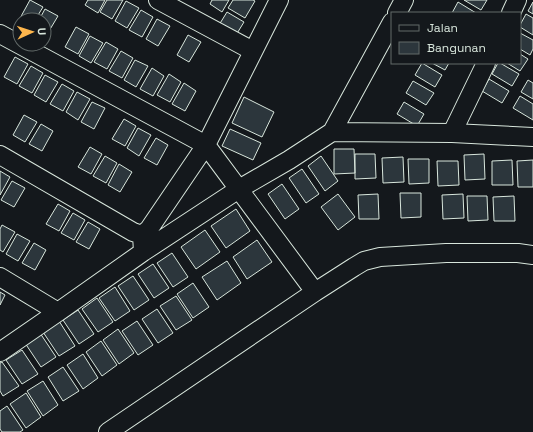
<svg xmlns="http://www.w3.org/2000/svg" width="533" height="432" font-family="'Space Grotesk',sans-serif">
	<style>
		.building { fill: #2c363c; stroke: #d8e6dc }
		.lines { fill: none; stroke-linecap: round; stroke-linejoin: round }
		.minor-casing { stroke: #d8e6dc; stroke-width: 20 }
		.minor { stroke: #14181c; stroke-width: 18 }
	</style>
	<rect width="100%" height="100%" fill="#14181c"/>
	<path class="building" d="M30,0l13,7 -8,13h-15v1l-1,-1z
		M88,0h17l-7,13 -13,-8z
		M107,0h16l-11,19 -12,-7z
		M212,0h17l-7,12 -12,-8z
		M233,0h20l2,1 -10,17 -17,-10z
		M464,0h23l-6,10z
		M126,1l13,7 -12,20 -12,-7z
		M458,2l18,11h-24z
		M533,2v12l-5,-3z
		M45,9l13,7 -12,20 -2,-1v-15h-5z
		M141,10l12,7 -11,20 -13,-7z
		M227,12l17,10 -8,13 -17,-10z
		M526,14l7,4v17l-13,-8v-2z
		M157,19l13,7 -12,20 -12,-7z
		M76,27l13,7 -11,20 -13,-7z
		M520,33l13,7v9l-3,6 -10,-6z
		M188,35l13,7 -12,20 -12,-7z
		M90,36l13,7 -12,20 -12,-7z
		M106,42l12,7 -11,20 -13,-7z
		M121,51l12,7 -11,20 -13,-7z
		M520,54l8,5 -8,12 -13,-8h13z
		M15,57l13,7 -11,20 -13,-7z
		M135,60l13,6 -12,21 -12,-7z
		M422,63l20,12 -7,12 -20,-12z
		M432,63h17l-4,7z
		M498,63h2l19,11 -7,12 -20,-12z
		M31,66l12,7 -11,20 -13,-7z
		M152,68l12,8 -11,20 -13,-7z
		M169,74l12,8 -11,20 -13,-7z
		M45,75l13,7 -12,20 -12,-7z
		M489,79l20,12 -7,12 -20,-12z
		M528,80l5,3v16l-12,-7z
		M413,81l21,12 -8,12 -20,-12z
		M184,83l12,8 -11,20 -13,-7z
		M62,84l12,7 -11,20 -13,-7z
		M77,92l13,7 -12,21 -12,-8z
		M520,96l13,8v16l-20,-12z
		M244,97l30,15 -12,25 -30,-14z
		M92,102l13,6 -11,21 -13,-7z
		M404,102l20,12 -7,12 -20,-12z
		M24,115l13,7 -12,20 -12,-7z
		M124,119l12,7 -11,20 -13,-7z
		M41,124l12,7 -11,20 -13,-7z
		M138,128l13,7 -12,21 -12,-8z
		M230,129l31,14 -8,17 -31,-14z
		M156,138l12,7 -11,20 -13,-7z
		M90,147l12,7 -11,20 -13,-7z
		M334,149h20l1,24 -21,1z
		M355,154h20l1,24 -21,1z
		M484,154l1,25 -20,1 -1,-25z
		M105,156l12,7 -11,20 -13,-7z
		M321,156l17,25 -13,10 -17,-25z
		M403,157l1,25 -21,1 -1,-25z
		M408,159h21v24l-20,1z
		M512,160l1,25h-21v-24z
		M533,160v27h-15l-1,-26z
		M437,161h21l1,24 -21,1z
		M119,164l13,8 -12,20 -12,-7z
		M302,169l17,25 -13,9 -17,-25z
		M0,171l10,6 -10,18z
		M12,181l13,7 -11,19 -13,-7z
		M282,184l17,25 -14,10 -17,-25z
		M400,193h21v24l-20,1z
		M338,194l17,23 -17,13 -17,-23z
		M378,194l1,25h-20l-1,-24z
		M463,194l1,24 -21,1 -1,-24z
		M467,196h20l1,24 -20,1z
		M514,196l1,25h-21l-1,-24z
		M58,204l12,7 -11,20 -13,-7z
		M236,209l14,22 -24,17 -15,-22z
		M73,213l12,7 -11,20 -13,-7z
		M88,222l12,7 -11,20 -13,-7z
		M2,225l13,7 -12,20 -3,-2v-21z
		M205,230l15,22 -24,17 -15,-22z
		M17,234l13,7 -12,20 -12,-7z
		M257,240l15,22 -25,17 -14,-22z
		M34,243l12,7 -11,20 -13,-7z
		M172,253l16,24 -15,10 -16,-24z
		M227,261l14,22 -24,17 -15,-23z
		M153,264l16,24 -15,10 -16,-24z
		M133,276l16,24 -15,10 -16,-24z
		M193,283l16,24 -16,11 -16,-24z
		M115,287l15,24 -15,10 -16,-23z
		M0,292l5,3 -5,10z
		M176,296l16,24 -16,10 -16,-24z
		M97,298l16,24 -15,10 -16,-23z
		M157,309l16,24 -15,10 -16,-24z
		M78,310l16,24 -15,10 -16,-24z
		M59,321l16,25 -16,10 -16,-24z
		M137,321l16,24 -15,10 -16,-24z
		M118,329l16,24 -15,11 -16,-24z
		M40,333l16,24 -15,10 -16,-24z
		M101,341l16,24 -15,11 -16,-24z
		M22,350l16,24 -16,10 -16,-24z
		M83,354l15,24 -15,11 -16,-24z
		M2,362l17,24 -16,10 -3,-5v-28z
		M63,367l16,24 -16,10 -15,-24z
		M43,381l15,24 -15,11 -16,-25z
		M26,393l15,24 -15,11 -16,-24z
		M7,406l16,24 -3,2h-18l-2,-3v-18z"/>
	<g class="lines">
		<defs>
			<path id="minor" d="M158,0l95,51
				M397,13l7,-13
				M511,13l6,-13
				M0,34l206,111 109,147
				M332,132l60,-110
				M452,133l34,-70
				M0,155l133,77 9,3
				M143,252l-1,-17 7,-6 57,-84 73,-145
				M0,277l58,35
				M0,352l58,-40 85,-60 96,-63 50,-29 43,-28 120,1 81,4
				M108,432l207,-140 39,-25 10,-6 16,-4 66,-4h72l15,2"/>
		</defs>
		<use href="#minor" class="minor-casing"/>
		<use href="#minor" class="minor"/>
	</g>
	<rect x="391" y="12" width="130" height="52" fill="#14181c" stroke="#626a69"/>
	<rect x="399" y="25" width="20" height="6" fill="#14181c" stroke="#626a69"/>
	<text x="427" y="32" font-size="12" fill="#d8e6dc">Jalan</text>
	<rect x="399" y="42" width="20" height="12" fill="#2c363c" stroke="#626a69"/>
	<text x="427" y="52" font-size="12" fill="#d8e6dc">Bangunan</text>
	<g transform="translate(32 32) rotate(87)"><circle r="19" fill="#14181c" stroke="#626a69"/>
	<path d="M0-3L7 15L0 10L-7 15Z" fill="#ffb74d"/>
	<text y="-6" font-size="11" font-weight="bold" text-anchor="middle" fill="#d8e6dc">U</text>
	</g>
</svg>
